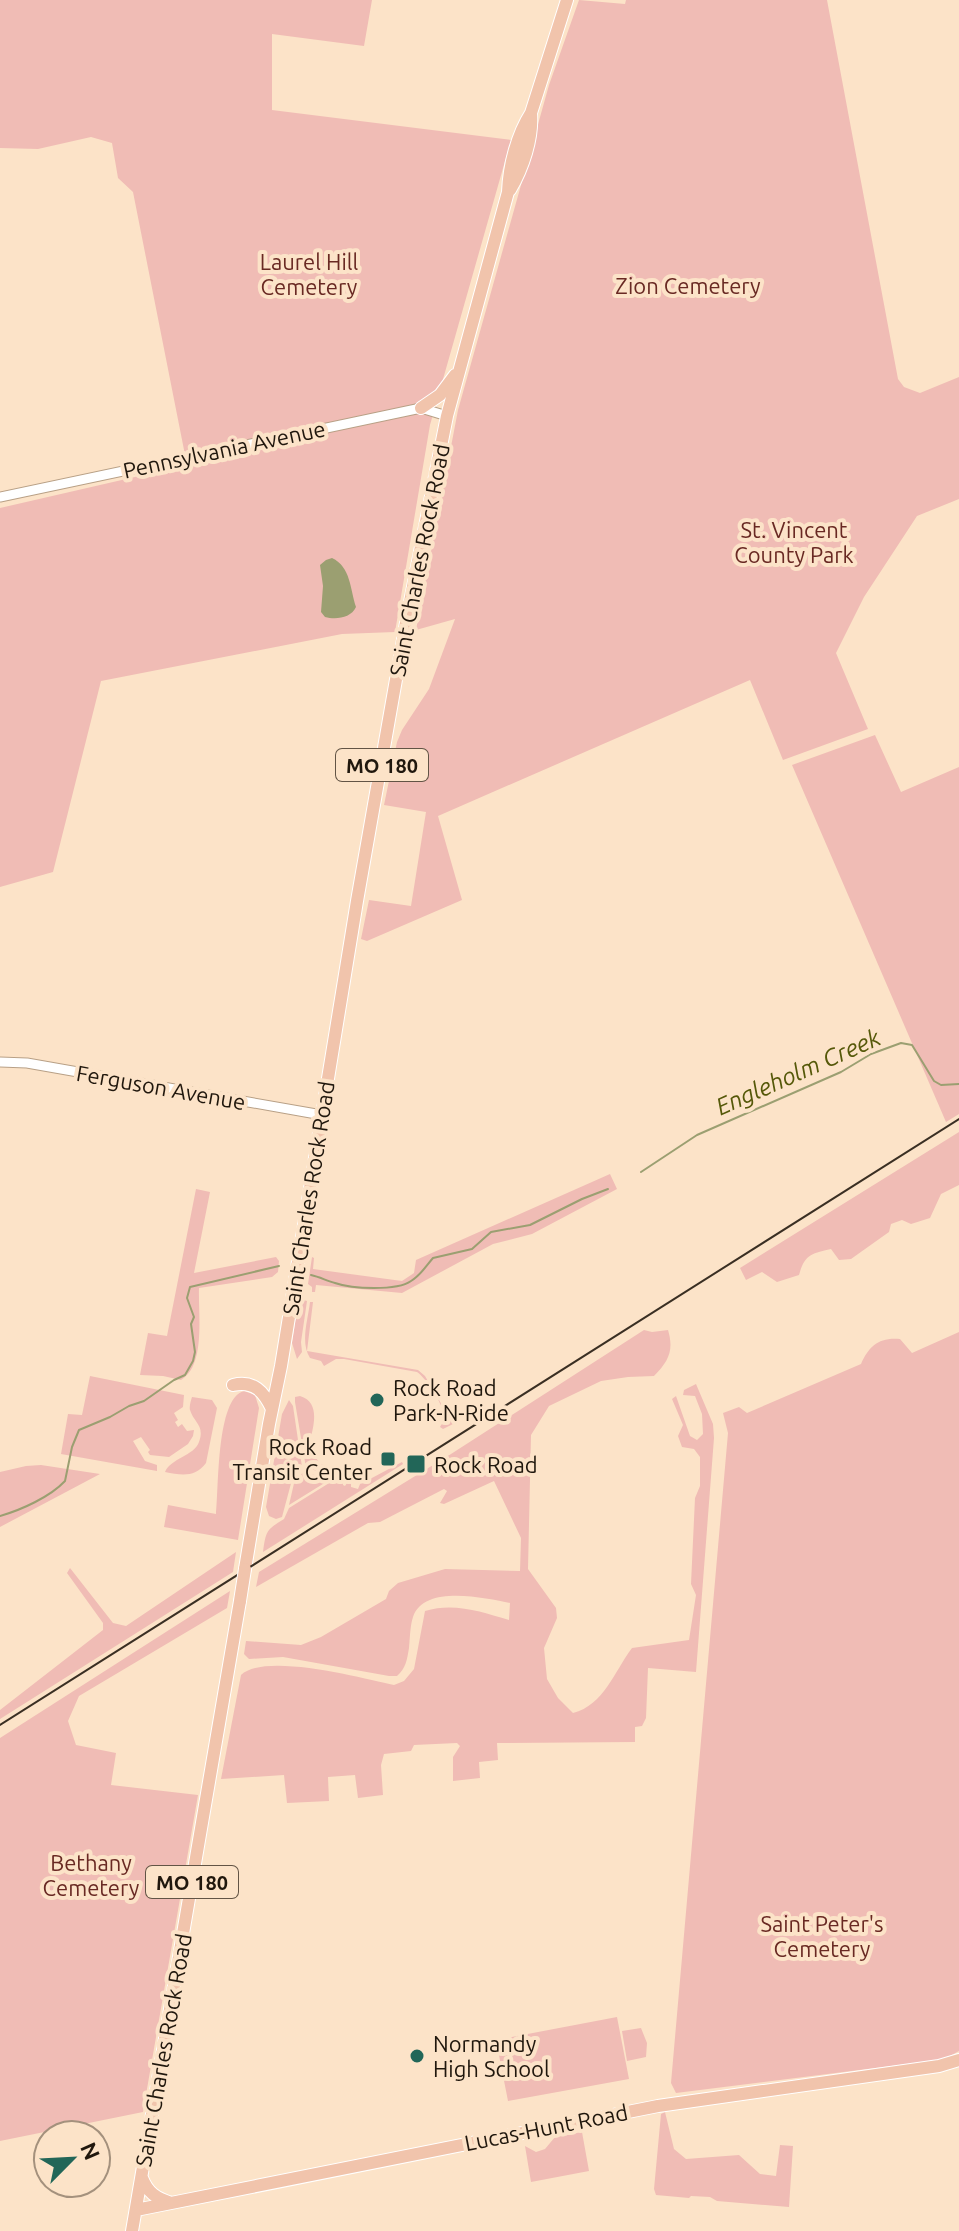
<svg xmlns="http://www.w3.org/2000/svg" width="959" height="2231" font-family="Ubuntu,sans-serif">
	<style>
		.green { fill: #f0bcb5 }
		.water { fill: #9b9f71 }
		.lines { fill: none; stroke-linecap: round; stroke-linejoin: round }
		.stream { stroke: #9b9f71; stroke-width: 2 }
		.minor-casing { stroke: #b8a086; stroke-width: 11 }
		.major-casing { stroke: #fff; stroke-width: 14 }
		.minor { stroke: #fff; stroke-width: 9 }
		.major { stroke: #f1c4ac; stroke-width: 12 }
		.tram { stroke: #3a2f23; stroke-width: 2 }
		.major-bridge-casing { stroke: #fff; stroke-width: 14; stroke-linecap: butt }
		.major-bridge { stroke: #f1c4ac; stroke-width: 12 }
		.poi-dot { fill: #226658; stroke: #fce3c8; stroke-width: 3 }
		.labels { text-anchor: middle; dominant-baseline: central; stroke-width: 8; stroke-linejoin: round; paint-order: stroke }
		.shield { fill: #fce3c8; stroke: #625445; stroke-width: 2 }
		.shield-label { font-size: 20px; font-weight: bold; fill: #20170d }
		.park-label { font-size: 22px; fill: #692923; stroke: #fce3c8 }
		.street-label { font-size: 22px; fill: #20170d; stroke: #fce3c8 }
		.poi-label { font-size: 22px; fill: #20170d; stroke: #fce3c8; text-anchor: start }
		.water-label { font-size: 24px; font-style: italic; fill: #555809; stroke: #fce3c8 }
	</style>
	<rect width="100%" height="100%" fill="#fce3c8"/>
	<path class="green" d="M0,0h372l-8,46 -92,-12v76l239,30 -81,285 -35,207 -53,2 -241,47 -48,191 -53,15v-379l187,-43 -54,-273 -15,-14 -6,-35 -21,-6 -53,12 -38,-1z
		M579,0l46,4 1,-4h201l71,379 6,8 16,6 39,-16v122l-42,17 -53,81 -28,56 32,76 -85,31 -33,-80 -312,136 24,84 -95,41 -6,-2 8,-39 42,6 15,-94 -42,-7 13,-63 5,-12 27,-41 26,-70 -39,11 42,-220 91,-325z
		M875,735l26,57 58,-25v347l-13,8 -154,-357z
		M959,1132v53l-18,9 -11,24 -19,6 -9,-4 -11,4 -2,8 -38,27 -12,1 -8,-11c-20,5 -26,5 -32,26l-22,7 -15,-10 -16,8 -6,-12z
		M610,1174l7,15 -85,45 -39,10 -91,49 -86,-8 -1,7h-3v-5l-4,-3 4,-27 2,1 -1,11 89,12 12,-8 2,-13z
		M196,1189l14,3 -16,81 82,-16 3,4 -1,11 -6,5 -73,11c-1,25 7,78 -18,92l-18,-4 -23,-1 8,-42 19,3z
		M303,1300l4,1 -6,41 1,10 -5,7 -5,-16 6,-40z
		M310,1302h3l-6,49 111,19 7,6 28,48 -10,5 -3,-2c3,-5 5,-6 4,-13 -2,-11 -18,-36 -27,-42l-73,-13h-8l-12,7 -3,-5 -11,-3c-10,-16 -2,-38 0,-56z
		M644,1330l8,2 16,-2c6,20 1,31 -14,46l-26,1 -27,4 -52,25 -18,29 -3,134 28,39 1,10 -13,30 3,31 11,19 15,15c31,-8 41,-41 59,-65l57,-8 7,-45 -5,-11 4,-86 5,-12v-29l-6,-8 -12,-2 -4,-11 5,-11 -11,-26 4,-3 14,40 7,4 6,-6 -1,-20 -7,-18 -12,-1 1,-5 12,-6 17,40 1,14 -18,234 -48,-4 -2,50 -4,8 -7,1v15l-138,1 1,17 -19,2 1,16 -27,3v-24l7,-11 -3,-3 -43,2 -3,6 -27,3 -3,11 2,30 -25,3 -3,-23 -27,2 1,24 -42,2 -3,-28 -63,4 20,-104c24,-23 121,3 153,10l10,-4 10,-12 11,-58c29,-9 57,1 84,9l1,-17c-25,-5 -86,-19 -97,14 -3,9 -3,21 -4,31 -2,12 -3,20 -12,28h-8l-106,-19 -34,2 -5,-5 2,-13 55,4 20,-8 65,-38 3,-8 9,-8 47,-14 75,2 1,-33 -27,-57 -50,23 -4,-1 7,-12 -3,-2 -64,33 -12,1 -112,64 3,-15 192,-118z
		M959,1332v719l-9,5 -11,4 -263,33 -5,-10 57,-650 -5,-20 16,-6 8,6 114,-49c8,-18 18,-27 39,-25l12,14z
		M90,1376l94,19 -1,12 -9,6 4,7 -3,2 3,5 4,-3 5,7 7,-1 -1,6 -5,8 -19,13 -19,-2 -2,-3 2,-2 -9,-13 -8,4 12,20 12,4v6l-96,-17 7,-40 14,1z
		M244,1391l11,4 4,13 -21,132 -74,-13 4,-22 48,9c3,-25 0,-116 28,-123z
		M300,1396c23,7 12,35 8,53l13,15 37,10 -1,7 -51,-13 -11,-66v-5z
		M192,1397l20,3 5,8 -11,55c-11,15 -25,12 -41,9 6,-14 29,-16 34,-30 6,-17 -5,-19 -9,-32 -1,-3 1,-10 2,-13z
		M289,1400l4,6 9,61 -9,9 -11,41 -6,2 -7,-3 -3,-9 16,-93z
		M402,1462l1,2 -140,88c3,-21 3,-22 21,-33l5,-11 45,-28 9,2v3l2,1 2,-3 4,1v3l7,2 6,-15 3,1v4h3z
		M41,1465l59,9 -100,53v-55l26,-6z
		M304,1472l27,7 -42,26 6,-26z
		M236,1552l-3,20 -233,147v-9l103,-80v-7l-36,-50 3,-5 43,55 13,3z
		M230,1591l-3,17 -148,88 -11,25 8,24 40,8 -5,32 87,10 -55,317 -143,29v-403z
		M617,2017l12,62 -121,22 -12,-61z
		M641,2028l6,15 -1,14 -19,4 -5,-30z
		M665,2112l9,37 12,10 53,-4 21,19 16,2 4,-31 13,1 -4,61 -72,-6 -7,-4 -19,-1 -2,2 -33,-3 -2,-6 7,-75z
		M582,2132l7,39 -58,11 -6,-36 11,6 9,-3 10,-12z"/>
	<path class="water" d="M332,558c19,9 18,31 24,49 -5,11 -20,13 -31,10l-4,-5 2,-26 -3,-21 6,-5z"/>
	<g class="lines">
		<path class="stream" d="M641,1172l56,-37 144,-63 30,-18 30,-11 11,2 22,36 7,4 18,-1
			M311,1275c9,2 16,6 24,8 17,6 62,8 76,-2 10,-6 15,-15 22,-23l39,-9 19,-17 39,-7 52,-26 26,-10
			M0,1516c21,-6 50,-19 65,-35l7,-34 7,-17 31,-13 19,-11 15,-5 30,-21 11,-5 8,-14 2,-9 -4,-28 3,-7 -7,-19 3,-11 89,-21"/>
		<defs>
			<path id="minor" d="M0,497l421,-89 26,8
				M0,1062l27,1 295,52"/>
			<path id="major" d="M510,190c13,-22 23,-52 21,-77
				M421,408l19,-13 15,-20
				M233,1385c21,-5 31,7 39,24
				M245,1569l24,-145 12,-58 76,-465 50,-284 40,-201 61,-224c1,-26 9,-57 23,-79l36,-113
				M142,2178c6,15 14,20 29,25
				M136,2210l522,-104 281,-40 20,-6
				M132,2231l108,-630"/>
		</defs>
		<use href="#minor" class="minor-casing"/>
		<use href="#major" class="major-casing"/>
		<use href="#minor" class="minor"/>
		<use href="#major" class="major"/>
		<path class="tram" d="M0,1725l959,-606"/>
		<defs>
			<path id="major-bridge" d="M240,1601l5,-32"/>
		</defs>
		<use href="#major-bridge" class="major-bridge-casing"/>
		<use href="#major-bridge" class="major-bridge"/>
	</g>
	<g class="poi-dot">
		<circle cx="377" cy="1400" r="8"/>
		<rect x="380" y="1451" width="16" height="16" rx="4"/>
		<rect x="406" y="1454" width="20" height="20" rx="4"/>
		<circle cx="417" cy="2056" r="8"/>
	</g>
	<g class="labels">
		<g class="shield">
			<rect x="336" y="749" width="92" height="32" rx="6"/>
			<rect x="146" y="1866" width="92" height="32" rx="6"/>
		</g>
		<g class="shield-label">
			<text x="382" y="765">MO 180</text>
			<text x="192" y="1882">MO 180</text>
		</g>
		<g class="park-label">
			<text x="309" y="261">Laurel Hill<tspan x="309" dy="25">Cemetery</tspan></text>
			<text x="688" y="285">Zion Cemetery</text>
			<text x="794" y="529">St. Vincent<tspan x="794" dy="25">County Park</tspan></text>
			<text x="91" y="1862">Bethany<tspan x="91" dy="25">Cemetery</tspan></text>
			<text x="822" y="1923">Saint Peter's<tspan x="822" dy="25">Cemetery</tspan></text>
		</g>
		<g class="street-label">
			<text transform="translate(224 449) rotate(-12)">Pennsylvania Avenue</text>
			<text transform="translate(419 560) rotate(-79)">Saint Charles Rock Road</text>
			<text transform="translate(161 1087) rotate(10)">Ferguson Avenue</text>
			<text transform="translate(308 1198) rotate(-81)">Saint Charles Rock Road</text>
			<text transform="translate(163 2050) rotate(-80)">Saint Charles Rock Road</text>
			<text transform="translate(546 2127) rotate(-11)">Lucas-Hunt Road</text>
		</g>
		<g class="poi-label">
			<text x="393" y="1387">Rock Road<tspan x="393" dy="25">Park-N-Ride</tspan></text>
			<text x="372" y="1446" text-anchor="end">Rock Road<tspan x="372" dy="25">Transit Center</tspan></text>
			<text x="434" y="1464">Rock Road</text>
			<text x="433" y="2043">Normandy<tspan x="433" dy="25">High School</tspan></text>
		</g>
		<g class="water-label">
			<text transform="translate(798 1072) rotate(-24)">Engleholm Creek</text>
		</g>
	</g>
	<g transform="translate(72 2159) rotate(66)"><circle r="38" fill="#fce3c8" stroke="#a4917d" stroke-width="2"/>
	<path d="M0-6L14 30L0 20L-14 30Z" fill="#226658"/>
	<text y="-12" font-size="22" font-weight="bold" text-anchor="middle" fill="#20170d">N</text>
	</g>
</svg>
